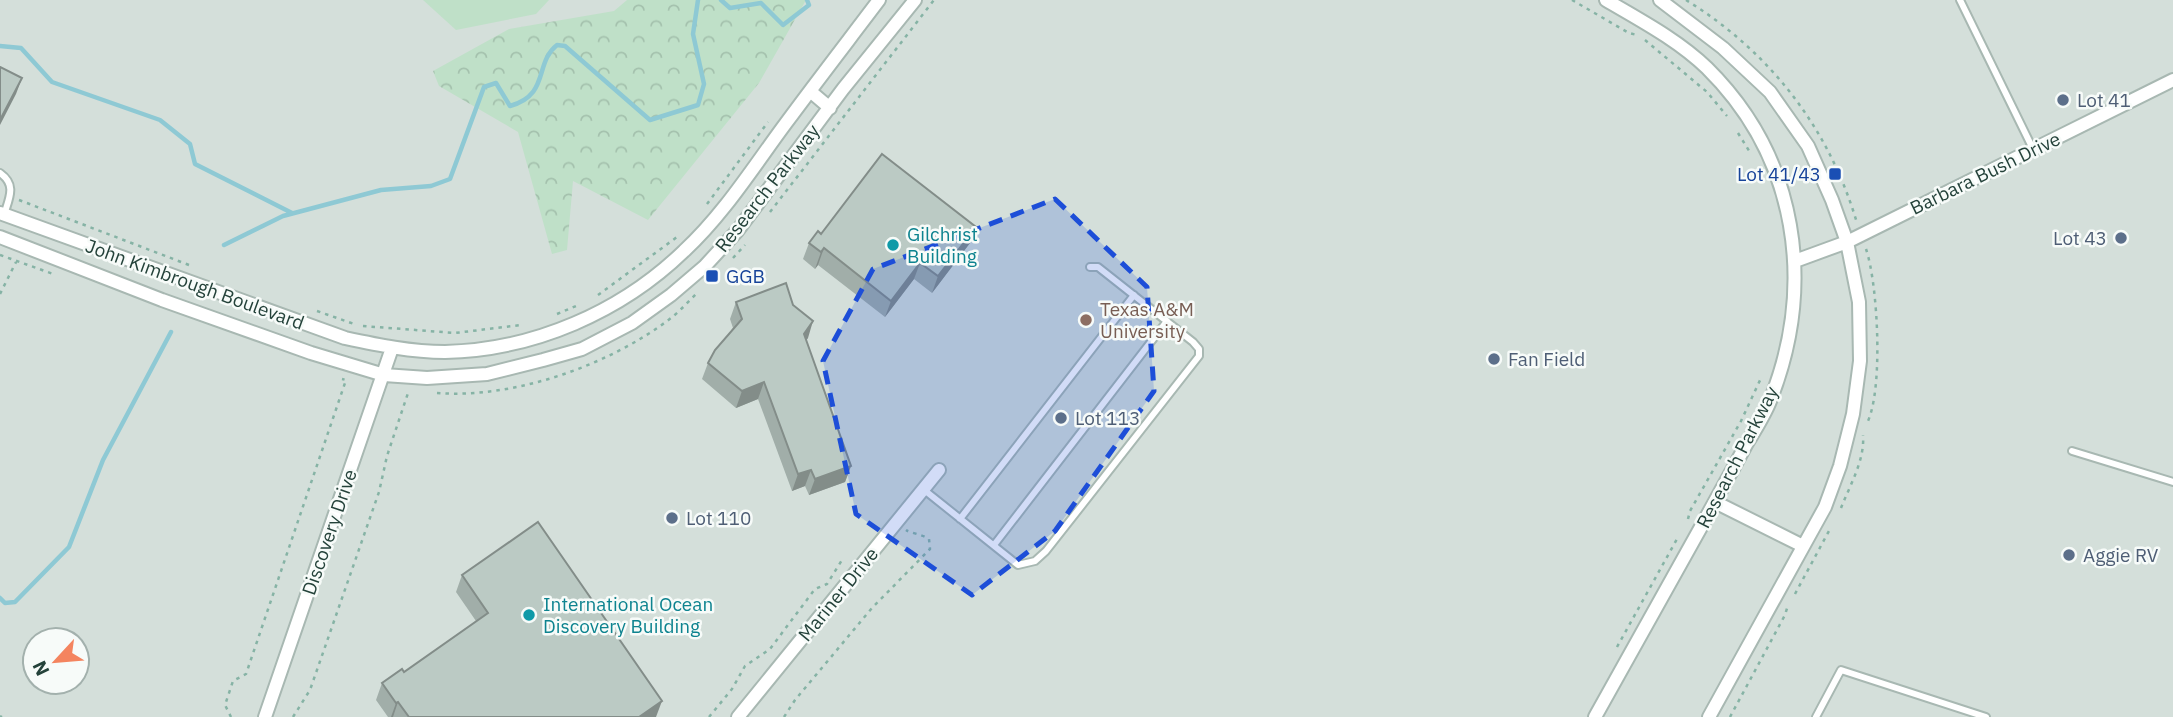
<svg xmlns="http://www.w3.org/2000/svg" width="2173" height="717" font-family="'IBM Plex Sans',sans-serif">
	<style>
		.built { fill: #d4dfda; fill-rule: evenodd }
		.grass { fill: #bfe0c8 }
		.forest { fill: url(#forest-crowns) }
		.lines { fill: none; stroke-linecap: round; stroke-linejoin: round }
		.stream { stroke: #8ec9d4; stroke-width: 4.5 }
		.lane-casing { stroke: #a8b8b2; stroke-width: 10 }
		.street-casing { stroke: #a8b8b2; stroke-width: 16 }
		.path { stroke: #86b3a5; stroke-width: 2.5; stroke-dasharray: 3.5 5; stroke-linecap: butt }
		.lane { stroke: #fff; stroke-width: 6 }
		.street { stroke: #fff; stroke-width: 12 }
		.wall { fill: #a1aea9 }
		.shaded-wall { fill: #838d89 }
		.building { fill: #bbcac4; stroke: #838d89; stroke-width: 2 }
		.marked { fill: #1d4ed8; fill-opacity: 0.2; stroke: #1d4ed8; stroke-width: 5; stroke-dasharray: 14 9; stroke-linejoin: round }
		.service-dot { fill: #5c6f8a; stroke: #f7fbf9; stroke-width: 2.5 }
		.transit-dot { fill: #1a4fb4; stroke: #f7fbf9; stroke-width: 2.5 }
		.culture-dot { fill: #0f9aa8; stroke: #f7fbf9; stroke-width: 2.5 }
		.education-dot { fill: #8d6e63; stroke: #f7fbf9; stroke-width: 2.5 }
		.labels { text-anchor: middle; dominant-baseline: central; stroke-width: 5; stroke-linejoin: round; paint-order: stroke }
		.service-label { font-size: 19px; fill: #4e5e75; stroke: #f7fbf9; text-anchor: start }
		.street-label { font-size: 19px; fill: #24423a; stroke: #f7fbf9 }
		.transit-label { font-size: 19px; fill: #164399; stroke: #f7fbf9; text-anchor: end }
		.culture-label { font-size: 19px; fill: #0d838f; stroke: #f7fbf9; text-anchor: start }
		.education-label { font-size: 19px; fill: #785e54; stroke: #f7fbf9; text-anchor: start }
	</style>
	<defs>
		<pattern id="forest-crowns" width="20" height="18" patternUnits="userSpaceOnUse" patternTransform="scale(1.75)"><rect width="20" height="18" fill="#bfe0c8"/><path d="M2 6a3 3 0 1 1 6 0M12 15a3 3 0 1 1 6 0" fill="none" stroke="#a4c1ad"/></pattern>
	</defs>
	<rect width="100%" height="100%" fill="#e6efeb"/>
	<path class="built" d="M0,0h2173v717h-2173zM35,640h42v42h-42z"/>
	<path class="grass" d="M423,0h126l-13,14 -80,16z"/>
	<path class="forest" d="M627,0h179l-47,83 -111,137 -75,-39 -6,69 -15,4 -34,-122 -79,-46 -6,-15 76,-42 105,-18z"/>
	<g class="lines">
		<path class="stream" d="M721,0l9,8 31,-5 22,22 26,-20 -2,-5
			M0,46l21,2 31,34 108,38 30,24 5,20 97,49
			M224,245l59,-29 98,-26 50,-4 19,-7 34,-92 12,-4 14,23c40,-11 24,-43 47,-61l8,1 85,74 48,-15 6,-21 -11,-50 5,-34
			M0,598l5,5 10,-1 54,-55 34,-87 68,-128"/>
		<defs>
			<path id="lane" d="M1960,0l73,149
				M0,173c17,12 9,25 4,42
				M2072,451l101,31
				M923,489l95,76 17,-4 11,-10 153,-195v-7l-6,-7 -95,-75h-8
				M960,519l174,-224
				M994,545l173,-224
				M1816,717l25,-47 145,47"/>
			<path id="street" d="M1660,0l63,48 47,44 38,54 24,54 15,42 12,60 1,59 -7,53 -13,52 -15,41 -116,210
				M810,91l20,17
				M0,213l345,125c33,7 66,14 100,14 89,-2 176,-40 239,-101 40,-37 70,-85 102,-128 31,-42 62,-82 93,-123
				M0,237l162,63 149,53 73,22 43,3 60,-4 56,-14 39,-11 50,-26 39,-28 34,-29 33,-36 105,-141 72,-89
				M1795,261l52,-19 326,-162
				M1715,502l88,44
				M265,717l127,-369
				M738,717l201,-247
				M1595,717c35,-63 71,-127 106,-190 15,-28 31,-56 46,-84 8,-13 17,-27 23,-42 46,-116 28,-243 -63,-333 -29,-28 -67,-48 -101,-68"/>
		</defs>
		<use href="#lane" class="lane-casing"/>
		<use href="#street" class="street-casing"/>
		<path class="path" d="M1572,0l57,33 8,2
			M1686,0c84,52 143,128 171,223
			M1645,40l62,52 20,24
			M1738,133l13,21
			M19,200l170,65
			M707,204l61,-82
			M770,212l164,-212
			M1866,249c12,35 18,145 0,176
			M0,255l56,20
			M733,258l12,-13
			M0,294l16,-32
			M598,295l79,-58
			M317,311l40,14
			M557,314l19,-8
			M363,326l92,7 66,-8
			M437,393c77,6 173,-28 234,-75 9,-7 18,-17 27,-26
			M1841,508c9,-23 24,-48 22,-73
			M1688,519l2,-8 51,-90 21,-45
			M1795,594l35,-65
			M1617,647l60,-108
			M0,716l2,1
			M231,717l-6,-12 8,-24 13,-7 100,-294 -4,-1
			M293,717l17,-27 69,-198 8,-36 22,-66
			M709,717l23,-28 13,-23 25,-17 45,-60 12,-5 15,-24
			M784,717l11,-17 77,-92 58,-59 -1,-10c-8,-5 -19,-6 -23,-9
			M1730,717l55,-102 3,-10"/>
		<use href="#lane" class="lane"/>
		<use href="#street" class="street"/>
	</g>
	<path class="wall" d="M821,234l149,9 -38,50 -18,-14 -29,38 -67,-52 -3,4 -12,-10 6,-16z
		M736,302l57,3 15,33 -2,2 45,126 -6,16 -36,13 -4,-9 -13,5 -34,-92 -22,9 -34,-29 6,-16 25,-35 -3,-9z
		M462,575l194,142h-268l-12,-17 6,-17 22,-11 72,-51 -20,-29z"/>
	<path class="shaded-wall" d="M22,78l-6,16 -16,31v-5z
		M976,227l-6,16 -38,50 6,-17z
		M824,248l-6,17 -3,4 6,-17z
		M920,263l-6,16 -29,38 6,-16z
		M813,321l-5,17 -10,13 6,-17z
		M764,382l-6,17 -22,9 6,-17z
		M851,466l-6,16 -36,13 6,-16z
		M811,470l-6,16 -13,5 6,-17z
		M662,701l-6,16h-17z
		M398,702l-5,15h-2l5,-14z"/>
	<path class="building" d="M0,67l22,11 -22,42z
		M882,154l94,73 -38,49 -18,-13 -29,38 -67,-53 -3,4 -12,-9 9,-12 3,3z
		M786,283l7,22 20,16 -9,13 47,132 -36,13 -4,-9 -13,4 -34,-92 -22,9 -34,-28 7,-13 27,-31 -6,-17z
		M538,522l124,179 -23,16h-230l-11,-15 -2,1 -14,-20 20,-14 2,3 84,-59 -26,-38z"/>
	<path class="marked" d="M1055,199l92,88 7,104 -99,140 -83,64 -116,-81 -33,-153 50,-92z"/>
	<g class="service-dot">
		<circle cx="2063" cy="100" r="7"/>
		<circle cx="2121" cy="238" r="7"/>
		<circle cx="1494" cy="359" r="7"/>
		<circle cx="1061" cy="418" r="7"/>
		<circle cx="672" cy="518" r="7"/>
		<circle cx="2069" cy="555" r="7"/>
	</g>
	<g class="transit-dot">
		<rect x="1828" y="167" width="14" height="14" rx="3.5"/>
		<rect x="705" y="269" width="14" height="14" rx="3.5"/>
	</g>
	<g class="culture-dot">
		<circle cx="893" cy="245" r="7"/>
		<circle cx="529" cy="615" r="7"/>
	</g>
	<circle class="education-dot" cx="1086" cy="320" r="7"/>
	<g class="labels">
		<g class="service-label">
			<text x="2077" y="100">Lot 41</text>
			<text x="2107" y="238" text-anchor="end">Lot 43</text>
			<text x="1508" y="359">Fan Field</text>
			<text x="1075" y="418">Lot 113</text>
			<text x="686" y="518">Lot 110</text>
			<text x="2083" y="555">Aggie RV</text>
		</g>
		<g class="street-label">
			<text transform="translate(1985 173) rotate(-26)">Barbara Bush Drive</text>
			<text transform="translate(767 188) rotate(-52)">Research Parkway</text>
			<text transform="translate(195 284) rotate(20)">John Kimbrough Boulevard</text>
			<text transform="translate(1737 457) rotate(-63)">Research Parkway</text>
			<text transform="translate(329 532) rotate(-71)">Discovery Drive</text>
			<text transform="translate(838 594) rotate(-51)">Mariner Drive</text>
		</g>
		<g class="transit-label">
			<text x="1821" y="174">Lot 41/43</text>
			<text x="726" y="276" text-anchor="start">GGB</text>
		</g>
		<g class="culture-label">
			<text x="907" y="234">Gilchrist<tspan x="907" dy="22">Building</tspan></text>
			<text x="543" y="604">International Ocean<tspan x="543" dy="22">Discovery Building</tspan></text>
		</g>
		<g class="education-label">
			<text x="1100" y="309">Texas A&amp;M<tspan x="1100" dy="22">University</tspan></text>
		</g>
	</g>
	<g transform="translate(56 661) rotate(244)"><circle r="33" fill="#f7fbf9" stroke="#a3b1ad" stroke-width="2"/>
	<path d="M0-5L12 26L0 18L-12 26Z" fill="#f4845f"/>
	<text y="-10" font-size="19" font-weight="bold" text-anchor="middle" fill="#24423a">N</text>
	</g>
</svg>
